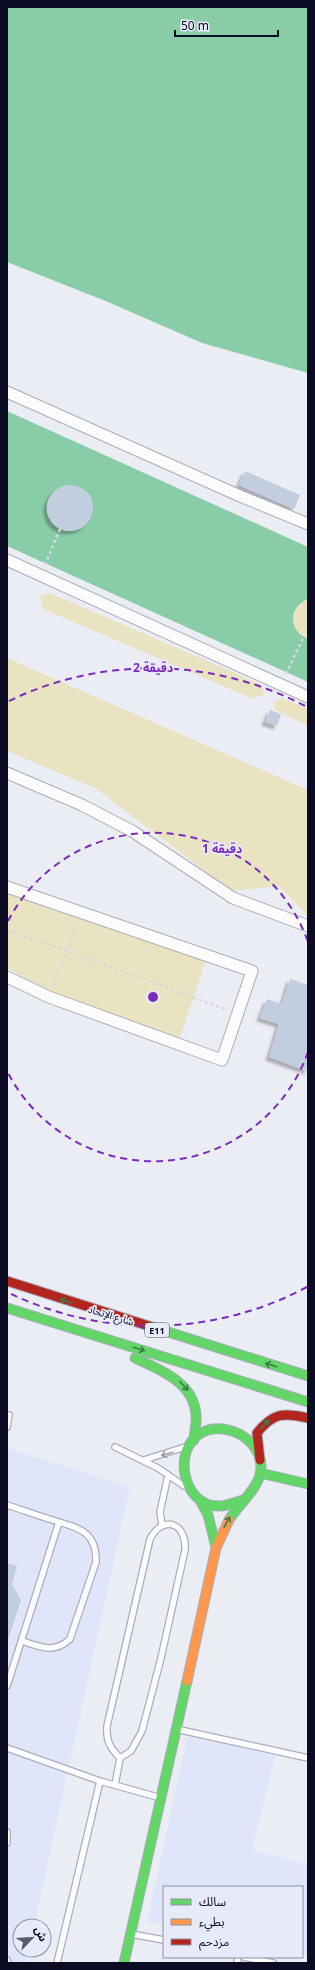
<svg xmlns="http://www.w3.org/2000/svg" width="315" height="1970" font-family="'Noto Sans','Noto Sans Arabic',sans-serif">
	<style>
		.built { fill: #e1e5fa }
		.green { fill: #eae3c2 }
		.water { fill: #88cca8; fill-rule: evenodd }
		.building { fill: #c2cedf; filter: url(#shadow) }
		.lines { fill: none; stroke-linecap: round; stroke-linejoin: round }
		.lane-casing { stroke: #abadbc; stroke-width: 8 }
		.street-casing { stroke: #abadbc; stroke-width: 13 }
		.fast-casing { stroke: #abadbc; stroke-width: 11 }
		.slow-casing { stroke: #abadbc; stroke-width: 11 }
		.jam-casing { stroke: #abadbc; stroke-width: 11 }
		.path { stroke: #d7d8da; stroke-width: 2.5; stroke-dasharray: 3 3; stroke-linecap: butt }
		.lane { stroke: #fcfcfd; stroke-width: 5.5 }
		.street { stroke: #fcfcfd; stroke-width: 11 }
		.fast { stroke: #63d668; stroke-width: 9 }
		.slow { stroke: #ff974d; stroke-width: 9 }
		.jam { stroke: #b3261e; stroke-width: 9 }
		.oneway { stroke: #3b7b49 }
		.oneway2 { stroke: #9c9ca6 }
		.ring { fill: none; stroke: #7b2cbf; stroke-width: 2; stroke-dasharray: 7 5 }
		.labels { text-anchor: middle; dominant-baseline: central; stroke-width: 3.5; stroke-linejoin: round; paint-order: stroke }
		.shield { fill: #e7eaf8; stroke: #4d4f64; stroke-width: 1 }
		.shield-label { font-size: 9px; font-weight: bold; fill: #0b0c24 }
		.street-label { font-size: 10px; fill: #0b0c24; stroke: #e7eaf8 }
		.centre { fill: #7b2cbf; stroke: #e7eaf8; stroke-width: 2 }
		.ring-label { font-size: 12px; text-anchor: middle; font-weight: bold; fill: #7b2cbf; stroke: #e7eaf8; stroke-width: 3.5; stroke-linejoin: round; paint-order: stroke }
	</style>
	<defs>
		<filter id="shadow"><feDropShadow dx="-3.5" dy="3.5" stdDeviation="1" flood-color="#0004"/></filter>
	</defs>
	<rect width="100%" height="100%" fill="#ebedf4"/>
	<path class="built" d="M7,1448l123,39 -96,439h-14v24h9l-3,13h-19z
		M188,1734l87,22 -23,94 56,14v92l-6,-1v-68h-138v38l-17,-3z"/>
	<path class="green" d="M50,593l210,91 5,11 -14,3 -208,-89 -3,-13z
		M308,599v40c-20,-8 -20,-32 0,-40z
		M7,658l301,132v126l-29,-30 -48,5 -136,-103 -88,-37z
		M282,698l26,11v17l-33,-16 -2,-8z
		M7,889l200,69 -29,85 -137,-56 -34,-19z"/>
	<path class="water" d="M7,7h301v366l-106,-30 -94,-41 -101,-40z
		M7,411l301,136v52c-20,8 -20,32 0,40v43l-301,-136zM68,485c51,5 10,71 -17,36 -12,-15 1,-32 17,-36z"/>
	<path class="building" d="M245,471l55,24 -6,14 -55,-24z
		M47 508a23 23 0 1 1 46 0a23 23 0 1 1-46 0Z
		M270,710l11,4 -4,12 -12,-4z
		M290,979l18,6v86l-39,-14 10,-33 -19,-6 7,-19 15,5z
		M7,1563l10,3 -5,18 9,16 -14,43z"/>
	<g class="lines">
		<defs>
			<path id="lane" d="M7,1427l2,-12
				M115,1447l43,21 26,18
				M144,1460l41,-13
				M7,1505c13,4 26,9 39,13 26,9 51,9 50,44l-26,77c-16,15 -29,8 -48,2
				M162,1525l-2,-13 8,-37
				M7,1686l52,-164
				M176,1729l132,29
				M7,1748l93,33 61,17
				M115,1785l5,-27 11,-7 11,-20 19,-73 24,-108c2,-27 -22,-36 -35,-11l-43,187c-1,15 3,22 13,32
				M7,1832v11
				M131,1934l33,6
				M244,1957l29,6
				M7,1960l1,3
				M57,1963l43,-182
				M237,1963l1,-6"/>
			<path id="street" d="M7,392l233,104 68,28
				M7,560l301,137
				M7,773l75,32 50,26 101,67 75,28
				M7,887l245,84 -30,89 -173,-63 -42,-20"/>
			<path id="fast" d="M7,1308l301,94
				M149,1326l159,50
				M135,1358c25,12 59,24 61,57 1,8 -2,17 -2,25
				M260,1473l48,11
				M200,1500l8,15 8,32
				M229,1520c9,-15 26,-28 31,-45 7,-29 -25,-52 -52,-45 -38,11 -28,78 12,76 7,0 16,-4 23,-6
				M124,1963l63,-282"/>
			<path id="slow" d="M187,1681l29,-133 13,-28"/>
			<path id="jam" d="M7,1281l142,45
				M260,1460l-3,-27c16,-20 26,-21 51,-15"/>
		</defs>
		<use href="#lane" class="lane-casing"/>
		<use href="#street" class="street-casing"/>
		<use href="#fast" class="fast-casing"/>
		<use href="#slow" class="slow-casing"/>
		<use href="#jam" class="jam-casing"/>
		<path class="path" d="M45,565l15,-36
			M286,674l17,-36
			M7,931l61,20 159,59
			M53,986l25,-62"/>
		<use href="#lane" class="lane"/>
		<use href="#street" class="street"/>
		<use href="#fast" class="fast"/>
		<use href="#slow" class="slow"/>
		<use href="#jam" class="jam"/>
	</g>
	<defs><path id="oneway-shaft" d="M-6 0H5M1.5-3L5.5 0L1.5 3" fill="none" stroke-width="1.6" stroke-linecap="round" stroke-linejoin="round"/></defs>
	<g class="oneway">
		<use href="#oneway-shaft" transform="translate(66 1301) rotate(-161)"/>
		<use href="#oneway-shaft" transform="translate(139 1349) rotate(17)"/>
		<use href="#oneway-shaft" transform="translate(271 1365) rotate(-163)"/>
		<use href="#oneway-shaft" transform="translate(184 1386) rotate(46)"/>
		<use href="#oneway-shaft" transform="translate(265 1424) rotate(-47)"/>
		<use href="#oneway-shaft" transform="translate(227 1522) rotate(-61)"/>
	</g>
	<use class="oneway2" href="#oneway-shaft" transform="translate(167 1454) rotate(163)"/>
	<g class="ring">
		<path d="M308 1052A164 164 0 0 1 8 1073M8 921A164 164 0 0 1 308 942"/>
		<path d="M307 1287A329 329 0 0 1 9 1293M9 701A329 329 0 0 1 307 707"/>
	</g>
	<g class="labels">
		<rect class="shield" x="145" y="1323" width="24" height="14" rx="3"/>
		<g class="shield-label">
			<text x="157" y="1330">E11</text>
		</g>
		<g class="street-label">
			<text transform="translate(111 1315) rotate(17)">شارع الإتحاد</text>
		</g>
	</g>
	<circle cx="153" cy="997" r="6" class="centre"/>
	<g class="ring-label">
		<text x="153" y="672">2 دقيقة</text>
		<text x="222" y="853">1 دقيقة</text>
	</g>
	<rect width="315" height="1970" fill="none" stroke="#0b0c24" stroke-width="16"/>
	<rect x="163" y="1886" width="140" height="72" fill="#e7eaf8" stroke="#8f91a3"/>
	<rect x="171" y="1899" width="20" height="6" fill="#63d668" stroke="#8f91a3"/>
	<text x="199" y="1906" font-size="12" fill="#0b0c24">سالك</text>
	<rect x="171" y="1919" width="20" height="6" fill="#ff974d" stroke="#8f91a3"/>
	<text x="199" y="1926" font-size="12" fill="#0b0c24">بطيء</text>
	<rect x="171" y="1939" width="20" height="6" fill="#b3261e" stroke="#8f91a3"/>
	<text x="199" y="1946" font-size="12" fill="#0b0c24">مزدحم</text>
	<g transform="translate(32 1938) rotate(65)"><circle r="19" fill="#e7eaf8" stroke="#8f91a3"/>
	<path d="M0-3L7 15L0 10L-7 15Z" fill="#595b6d"/>
	<text y="-6" font-size="11" font-weight="bold" text-anchor="middle" fill="#0b0c24">ش</text>
	</g>
	<path d="M175 30v6h103v-6" fill="none" stroke="#0b0c24" stroke-width="2"/>
	<text x="181" y="30" font-size="12" fill="#0b0c24" stroke="#e7eaf8" stroke-width="3" paint-order="stroke">50 m</text>
</svg>
